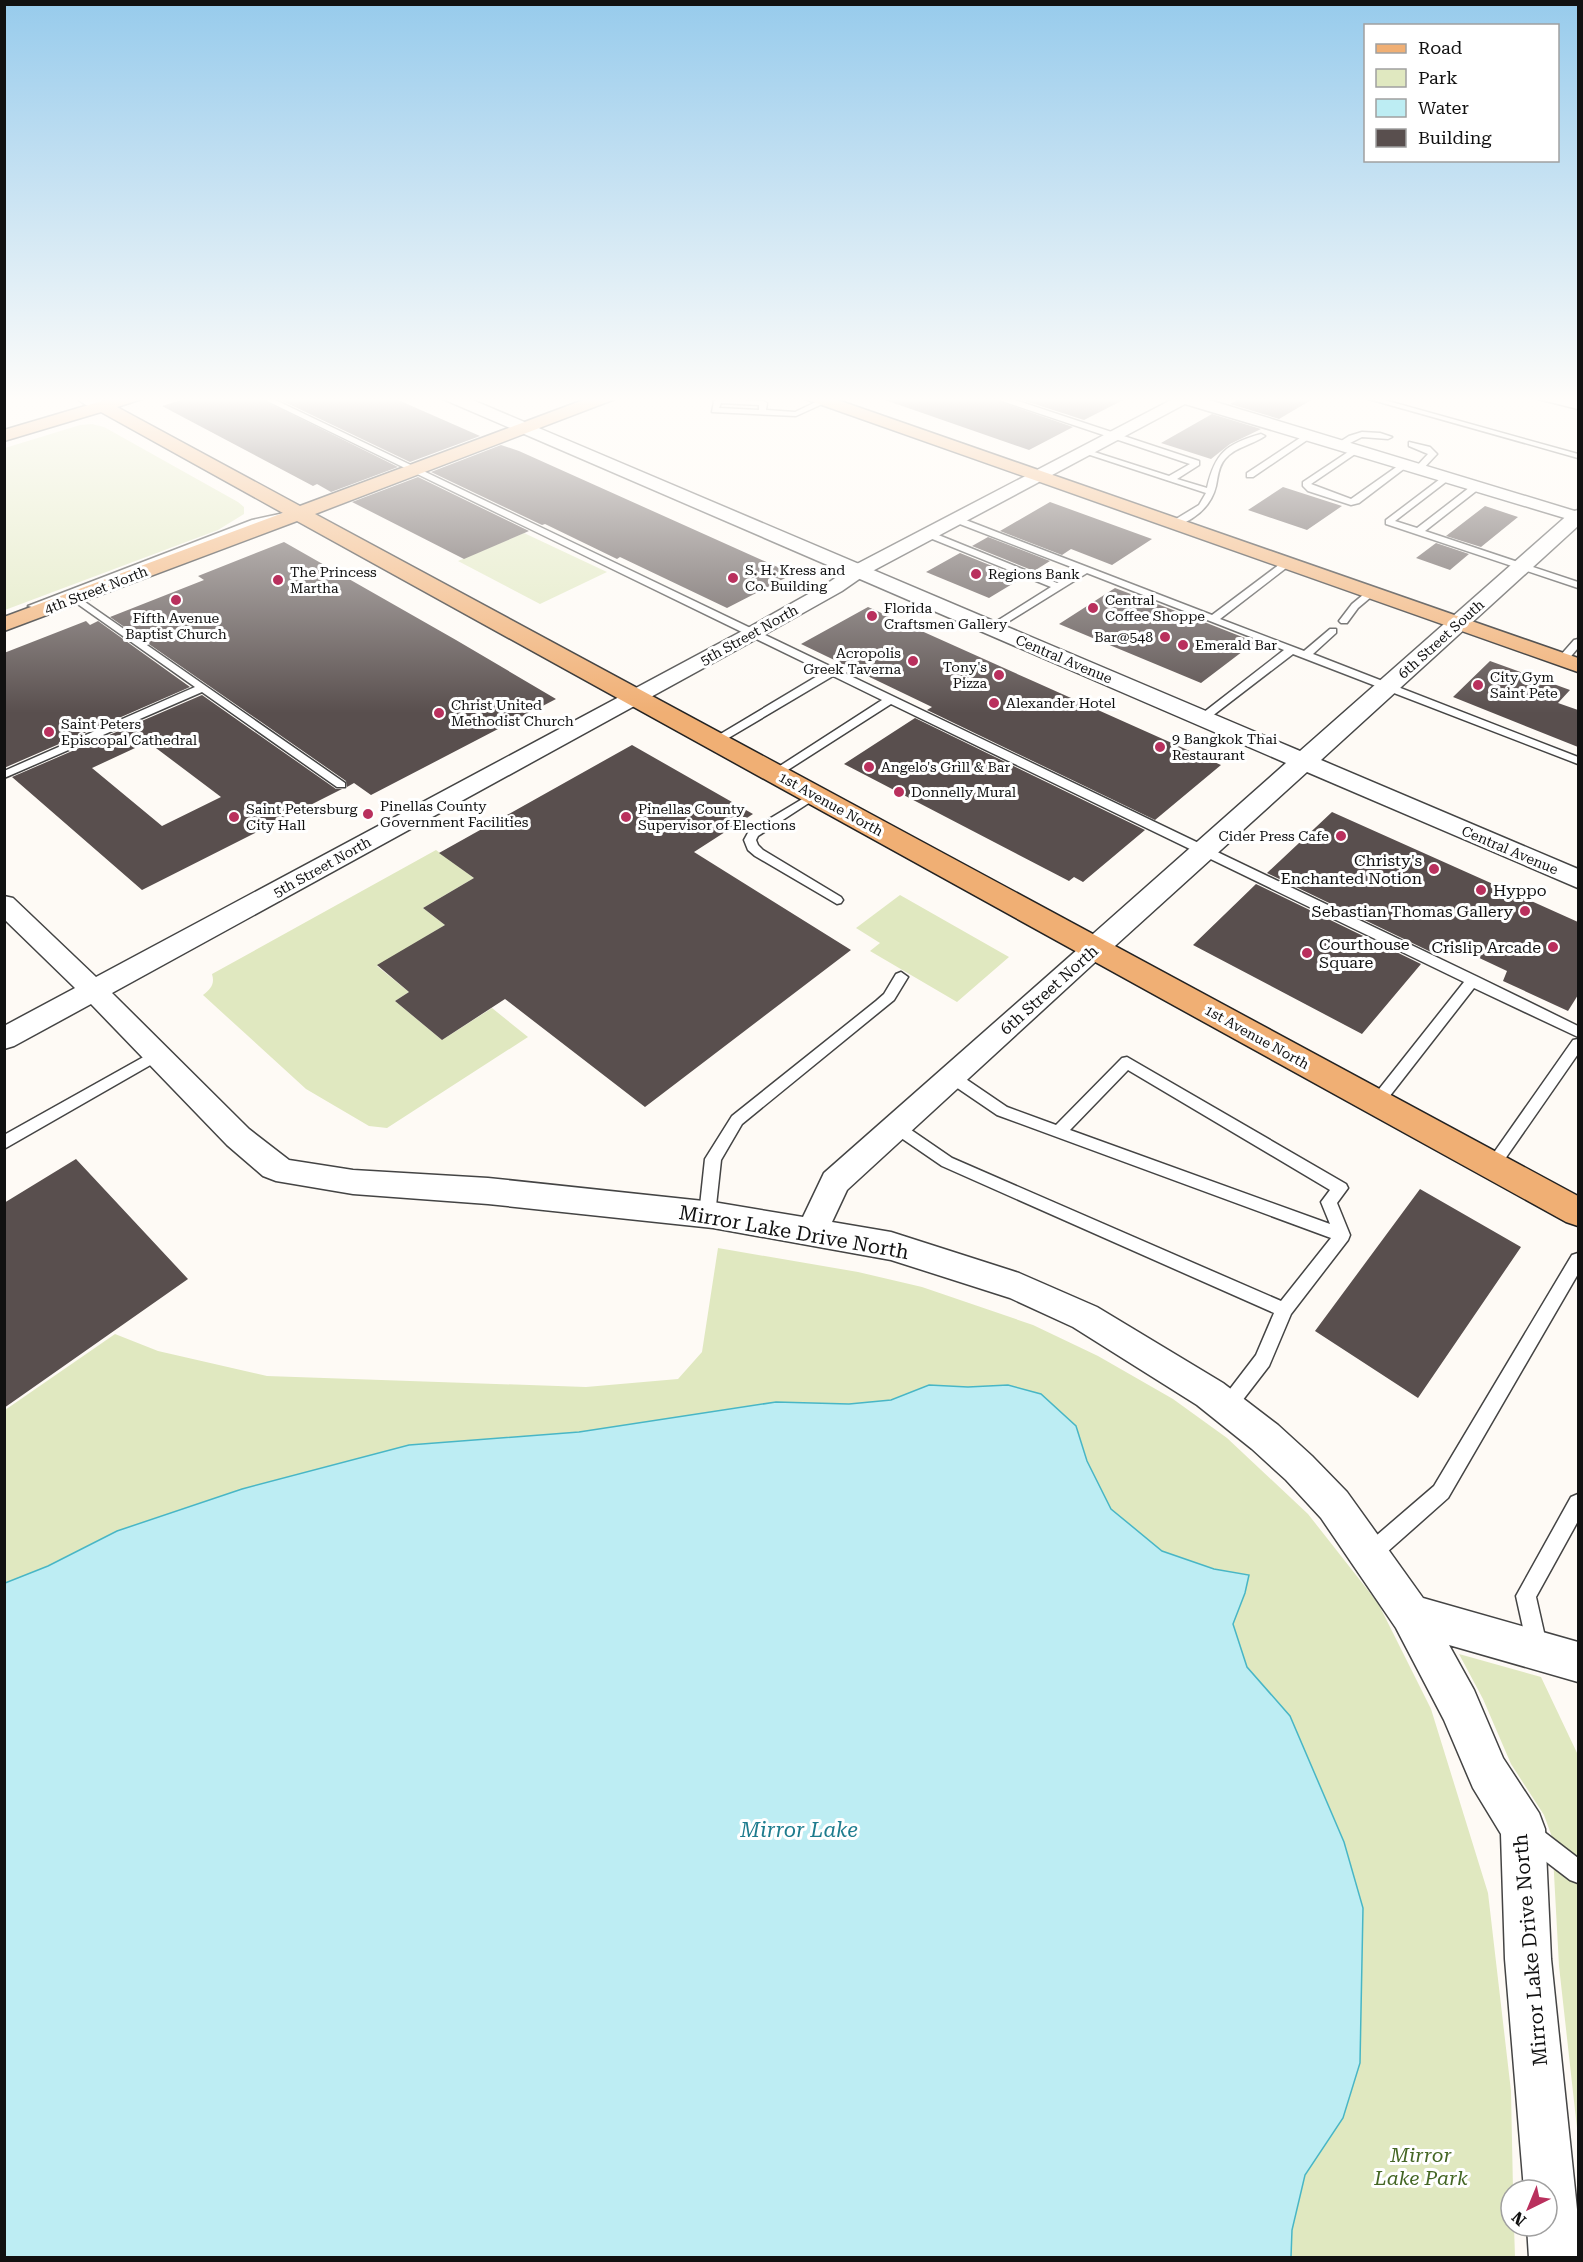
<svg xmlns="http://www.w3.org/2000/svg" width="1583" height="2262" font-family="'Roboto Serif',serif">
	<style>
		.green { fill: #e0e8c0 }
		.water { fill: #bdedf3; stroke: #48b6c5; stroke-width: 1.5 }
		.building { fill: #594f4e; fill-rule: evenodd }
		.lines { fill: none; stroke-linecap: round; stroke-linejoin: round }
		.service-casing { stroke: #444; stroke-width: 3 }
		.minor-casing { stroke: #444; stroke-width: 3 }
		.tertiary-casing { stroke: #444; stroke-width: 3 }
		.primary-casing { stroke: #222; stroke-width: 3 }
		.service { fill: #fff; fill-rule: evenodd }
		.minor { fill: #fff; fill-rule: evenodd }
		.tertiary { fill: #fff; fill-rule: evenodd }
		.primary { fill: #f0af74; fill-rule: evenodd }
		.poi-dot { fill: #b9305d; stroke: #fff; stroke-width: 2 }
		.labels { text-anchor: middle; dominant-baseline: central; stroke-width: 6; stroke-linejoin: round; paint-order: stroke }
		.far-poi-label { font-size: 14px; fill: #111; stroke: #fff; text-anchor: start }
		.far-street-label { font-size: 14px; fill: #111; stroke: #fff }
		.poi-label { font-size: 16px; fill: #111; stroke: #fff; text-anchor: end }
		.street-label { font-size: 16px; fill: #111; stroke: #fff }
		.near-street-label { font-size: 20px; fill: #111; stroke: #fff }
		.near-park-label { font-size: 20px; font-style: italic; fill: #446624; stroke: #fff }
		.near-water-label { font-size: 21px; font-style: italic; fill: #1e7c8e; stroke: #fff }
	</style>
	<rect width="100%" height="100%" fill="#fefaf5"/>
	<path class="green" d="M92,424l12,3 134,75 6,5v7l-26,16 -213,80v-162l75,-23z
		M524,533l83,39 -67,32 -82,-43z
		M436,850l38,28 -51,30 22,17 -68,41 32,26 -14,9 47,39 50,-32 36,29 -141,91 -18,-2 -63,-37 -103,-94c8,-6 12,-11 9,-21z
		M900,895l109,62 -52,45 -87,-51 10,-8 -24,-15z
		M718,1248l140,24 64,15 111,38 65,31 75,43 54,39 81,76 70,89 53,106 57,184 23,198 2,99h-2v36h3l1,31h-224l1,-27 13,-55 38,-57 20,-210 -19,-66 -54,-126 -43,-49 -14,-43 12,-31 4,-18 -35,-6 -52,-18 -51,-42 -24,-48 -11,-35 -108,-39 -39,-2 -38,15 -42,4 -73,-2 -197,30 -170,13 -167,44 -125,42 -69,35 -43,17v-173l110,-76 43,17 109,25 319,11 92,-8 24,-27z
		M1459,1654l82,23 37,78v382l-19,-171 -7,-129 -8,-22 -33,-51 -28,-65z"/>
	<path class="water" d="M929,1385l39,2 40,-2 33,9 35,32 11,35 24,48 51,42 52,18 35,6 -4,18 -12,31 14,43 43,49 54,126 19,66 -3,155 -17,55 -38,57 -13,55 -1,27h-1286v-674l43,-17 69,-35 125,-42 167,-44 170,-13 197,-30 73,2 42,-4z"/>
	<path class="building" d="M195,396h60l143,71 -67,25 -14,-8 -4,2 -151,-80z
		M272,396h117l91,40 -70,26z
		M886,396h98l89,31 -44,23 -144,-50z
		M1030,396h101l-47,24 -62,-20z
		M1245,396h73l-39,23 -49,-15z
		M1212,414l49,15 -31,15 -19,15 -50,-16z
		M501,445l18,6 274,123 -66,34 -107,-51 -3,2 -72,-35 -3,1 -111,-53z
		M418,477l111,54 -65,28 -112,-57z
		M1283,487l59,19 -35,24 -59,-20z
		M1050,502l102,37 -40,26 -41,-16 -9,6 -62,-24z
		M1485,506l33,11 -37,30 -35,-11z
		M988,537l62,24 -16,10 -62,-25z
		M284,542l172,98 100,59 -185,96 -17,-12 -7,4 -1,-6 -236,-164 94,-37 -6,-4z
		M1436,543l33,11 -19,16 -34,-12z
		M960,553l62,25 -33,20 -63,-26z
		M1115,588l74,28 66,26 -54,41 -142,-59z
		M868,607l165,74 188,84 -66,55 -228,-110 5,-3 -131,-63z
		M86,621l4,4 8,-4 92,66 -186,81v-115z
		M1490,661l80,29 -12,13 20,7v37l-125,-50z
		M202,695l134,94h6l-200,101 -130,-113zM148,742l73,55 -59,29 -70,-58z
		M915,718l230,112 -62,52 -9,-5 -5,4 -225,-117z
		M632,745l121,69 -59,38 157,98 -206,157 -140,-108 -63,41 -47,-39 14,-9 -32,-27 68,-40 -22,-17 51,-30 -35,-25z
		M1332,812l246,110v73l-10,16 -65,-30 4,-10 -66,-31 -10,12 -164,-79z
		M1256,884l165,80 -59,70 -169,-89z
		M76,1159l112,120 -184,129v-205z
		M1420,1189l101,58 -103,151 -103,-67z"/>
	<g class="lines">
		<defs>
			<path id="service" d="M257,396h10l1211,581 100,49v11l-104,-49 -92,118h-10l-2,-4 2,-4 92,-116 -573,-278 -111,71h-8v-4l110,-71 -49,-24 -113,67h-8v-4l112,-67z
				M1001,396h11l-3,2 190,63v4l-22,14 30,9c8,-35 19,-44 54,-54l4,2c-13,9 -30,11 -40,23 -7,8 -7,18 -9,27 -5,21 -22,34 -42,41l-3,-1v-4l28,-17 7,-12 -125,-41 7,-2 81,26 21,-12 -191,-64z
				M1358,396h12l208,58v4z
				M718,399l45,2 4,2 -1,7 29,2 27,-13 7,2 -33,15 -84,-4 2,-11zM721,403l38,2v5l-40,-2z
				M1362,432l18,1 12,4 -4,2 -26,-2 -20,10 -7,-2 14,-9z
				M1306,434l7,2 -60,41h-6v-4z
				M1409,442l21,5 7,7 -16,17 -7,-2 14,-15 -19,-8z
				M1354,448l7,2 -50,34 40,15 51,-36 7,2 -50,38 -8,2 -43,-14 -5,-5v-4z
				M1444,476l7,2 -56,43 22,7 57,-44h6v4l-55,43 153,51v6l-192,-64v-4z
				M284,513l4,3 -1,2 -30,6 -221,84 -8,-2 224,-86z
				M952,517h6l254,98 72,-54h6v4l-70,54 84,32 26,-22h6v4l-23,21 265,103v7l-285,-110 -86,66h-8v-4l85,-66 -197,-77 -92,57h-6v-4l62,-39 -126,-51v-4h6l126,51 22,-13 -127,-49z
				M1369,590l8,2 -19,16 -11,15h-6l-2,-2 13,-17z
				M75,595l270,188v4h-8l-135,-95 -198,86v-7l191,-84 -123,-87v-4z
				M1578,639v9l-11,13h-8v-4l15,-17z
				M814,792l6,3 -2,2 -60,39 -2,4 2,5 5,5 78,47 2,3 -2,3 -4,1 -82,-48 -7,-6 -4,-10 5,-9z
				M901,972l7,5 -14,23 -152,124 -21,36 -6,55 -2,5 -6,2 -6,-2 -2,-5 6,-56 27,-43 144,-115 8,-7 12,-20z
				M1578,1039v15l-80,115h-10l-3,-4 3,-4 85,-121z
				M156,1050l5,1 2,4 -2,4 -157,90v-14z
				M1127,1057l219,127 2,4 -11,15 13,32 -2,5 -57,74 -22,52 -37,48 -6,2 -6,-2 -3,-6 3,-6 36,-47 18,-42 -332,-147 -51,-35 -2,-4 2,-4h10l51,35 329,143 50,-63 -334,-123 -50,-34 -2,-4 2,-4h10l50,34 49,18 66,-67zM1128,1070l202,120 -9,12 9,22 -260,-94z
				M1578,1253v21l-130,224 -71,63 -7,3 -7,-3 -3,-7 3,-7 71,-61 138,-231z
				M1578,1494v27l-42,76 12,53 -3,7 -7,3 -7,-3 -3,-7 -12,-54 55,-99z
				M1531,1825l8,3 39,30v25l-8,-3 -47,-36 -3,-8 3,-8z"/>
			<path id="minor" d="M1168,396h28l382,116v10l-393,-118 -320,171 -23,16 -82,46 -648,356 137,136 40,31 64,10 135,8 225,24 90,15 21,-44 262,-231 9,-3 9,3 4,6 -4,6 -257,236 -15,32 59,10 128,41 78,34 126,76 55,42 34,31 35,36 76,106 155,44v40l-129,-37 25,45 29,68 36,55 6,16 6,130 27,260v39h-49l-2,-32h20v-36h-23l-19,-231 -4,-125 -28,-46 -29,-68 -48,-92 -75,-110 -35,-38 -34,-31 -55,-44 -124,-78 -63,-29 -119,-38 -178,-32 -225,-24 -135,-10 -77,-13 -13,-5 -36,-31 -136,-141 -77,42 -10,3v-23l71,-38 -71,-69v-23l9,2 83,79 650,-348 82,-46 23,-16 320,-167z
				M1536,396h24l18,5v8l-40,-10z"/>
			<path id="tertiary" d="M75,396h20l15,10 -8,5c-9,-2 -22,-8 -27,-15z
				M441,396h22l837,355 271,-239 7,-2v16l-257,234 257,109v19l-271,-116 -202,183 -10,3 -10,-3 -4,-7 4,-7 201,-178 -843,-364z"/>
			<path id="primary" d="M119,396h25l-2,3 -25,8 183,99 294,-110h23l-2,3 -300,115 1263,682v30l-12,-4 -1269,-701 -293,110v-14l279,-104 -182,-101 -97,29v-11z
				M803,396h23l752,262v14l-773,-273z"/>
		</defs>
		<use href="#service" class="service-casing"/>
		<use href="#minor" class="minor-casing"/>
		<use href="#tertiary" class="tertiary-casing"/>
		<use href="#primary" class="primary-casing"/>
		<use href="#service" class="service"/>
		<use href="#minor" class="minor"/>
		<use href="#tertiary" class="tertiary"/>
		<use href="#primary" class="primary"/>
	</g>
	<linearGradient id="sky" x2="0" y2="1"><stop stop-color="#97cbec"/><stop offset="0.56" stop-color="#fffdfa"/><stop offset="1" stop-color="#fffdfa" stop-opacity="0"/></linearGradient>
	<rect width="1583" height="713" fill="url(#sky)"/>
	<g class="poi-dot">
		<circle cx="976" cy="574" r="6"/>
		<circle cx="733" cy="578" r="6"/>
		<circle cx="278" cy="580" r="6"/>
		<circle cx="176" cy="600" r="6"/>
		<circle cx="1093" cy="608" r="6"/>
		<circle cx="872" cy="616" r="6"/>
		<circle cx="1165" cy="637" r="6"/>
		<circle cx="1183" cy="645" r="6"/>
		<circle cx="913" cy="661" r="6"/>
		<circle cx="999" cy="675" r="6"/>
		<circle cx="1478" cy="685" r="6"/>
		<circle cx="994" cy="703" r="6"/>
		<circle cx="439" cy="713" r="6"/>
		<circle cx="49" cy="732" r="6"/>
		<circle cx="1160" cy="747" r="6"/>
		<circle cx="869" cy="767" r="6"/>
		<circle cx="899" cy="792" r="6"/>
		<circle cx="368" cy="814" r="6"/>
		<circle cx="234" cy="817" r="6"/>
		<circle cx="626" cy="817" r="6"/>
		<circle cx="1341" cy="836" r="6"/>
		<circle cx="1434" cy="869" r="6"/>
		<circle cx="1481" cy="890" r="6"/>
		<circle cx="1525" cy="911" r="6"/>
		<circle cx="1553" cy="947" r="6"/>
		<circle cx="1307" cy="953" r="6"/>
	</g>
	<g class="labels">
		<g class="far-poi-label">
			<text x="745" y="570">S. H. Kress and<tspan x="745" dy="16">Co. Building</tspan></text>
			<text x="290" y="572">The Princess<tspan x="290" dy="16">Martha</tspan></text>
			<text x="988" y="574">Regions Bank</text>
			<text x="1105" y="600">Central<tspan x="1105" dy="16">Coffee Shoppe</tspan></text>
			<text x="884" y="608">Florida<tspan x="884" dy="16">Craftsmen Gallery</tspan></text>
			<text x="176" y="618" text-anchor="middle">Fifth Avenue<tspan x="176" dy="16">Baptist Church</tspan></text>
			<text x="1153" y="637" text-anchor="end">Bar@548</text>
			<text x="1195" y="645">Emerald Bar</text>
			<text x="901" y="653" text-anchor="end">Acropolis<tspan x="901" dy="16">Greek Taverna</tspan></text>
			<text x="987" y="667" text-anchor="end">Tony's<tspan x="987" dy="16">Pizza</tspan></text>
			<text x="1490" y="677">City Gym<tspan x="1490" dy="16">Saint Pete</tspan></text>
			<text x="1006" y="703">Alexander Hotel</text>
			<text x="451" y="705">Christ United<tspan x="451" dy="16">Methodist Church</tspan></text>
			<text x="61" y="724">Saint Peters<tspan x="61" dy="16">Episcopal Cathedral</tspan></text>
			<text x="1172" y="739">9 Bangkok Thai<tspan x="1172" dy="16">Restaurant</tspan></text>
			<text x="881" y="767">Angelo's Grill &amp; Bar</text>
			<text x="911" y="792">Donnelly Mural</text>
			<text x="380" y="806">Pinellas County<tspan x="380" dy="16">Government Facilities</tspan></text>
			<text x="246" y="809">Saint Petersburg<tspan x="246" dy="16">City Hall</tspan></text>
			<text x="638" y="809">Pinellas County<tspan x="638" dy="16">Supervisor of Elections</tspan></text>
			<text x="1329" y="836" text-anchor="end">Cider Press Cafe</text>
		</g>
		<g class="far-street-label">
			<text transform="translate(96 590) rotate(-21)">4th Street North</text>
			<text transform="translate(749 635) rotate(-29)">5th Street North</text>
			<text transform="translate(1441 639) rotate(-42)">6th Street South</text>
			<text transform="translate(1064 659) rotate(23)">Central Avenue</text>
			<text transform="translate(831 804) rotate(29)">1st Avenue North</text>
			<text transform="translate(1510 850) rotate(23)">Central Avenue</text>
			<text transform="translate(322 867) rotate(-29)">5th Street North</text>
			<text transform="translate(1257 1037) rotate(29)">1st Avenue North</text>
		</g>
		<g class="poi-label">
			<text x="1422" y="860">Christy's<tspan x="1422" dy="18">Enchanted Notion</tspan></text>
			<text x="1493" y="890" text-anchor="start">Hyppo</text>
			<text x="1513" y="911">Sebastian Thomas Gallery</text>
			<text x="1319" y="944" text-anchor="start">Courthouse<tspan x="1319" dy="18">Square</tspan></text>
			<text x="1541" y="947">Crislip Arcade</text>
		</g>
		<g class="street-label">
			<text transform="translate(1049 990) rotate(-42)">6th Street North</text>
		</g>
		<g class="near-street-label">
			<text transform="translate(794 1232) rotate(10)">Mirror Lake Drive North</text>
			<text transform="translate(1530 1950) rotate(-95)">Mirror Lake Drive North</text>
		</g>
		<g class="near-park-label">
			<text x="1421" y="2155">Mirror<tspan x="1421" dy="23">Lake Park</tspan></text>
		</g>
		<g class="near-water-label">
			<text x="799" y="1830">Mirror Lake</text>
		</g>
	</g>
	<rect width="1583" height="2262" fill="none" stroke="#111111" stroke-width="12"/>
	<rect x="1364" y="24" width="195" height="138" fill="#ffffff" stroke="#a0a0a0" stroke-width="1.5"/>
	<rect x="1376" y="44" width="30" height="9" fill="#f0af74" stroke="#a0a0a0" stroke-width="1.5"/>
	<text x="1418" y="54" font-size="18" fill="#111111">Road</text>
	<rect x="1376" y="69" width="30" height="18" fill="#e0e8c0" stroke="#a0a0a0" stroke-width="1.5"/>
	<text x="1418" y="84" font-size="18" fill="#111111">Park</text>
	<rect x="1376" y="99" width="30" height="18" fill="#bdedf3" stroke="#a0a0a0" stroke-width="1.5"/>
	<text x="1418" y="114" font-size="18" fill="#111111">Water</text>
	<rect x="1376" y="129" width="30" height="18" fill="#594f4e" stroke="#a0a0a0" stroke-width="1.5"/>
	<text x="1418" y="144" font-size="18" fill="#111111">Building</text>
	<g transform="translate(1529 2208) rotate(223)"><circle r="28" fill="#ffffff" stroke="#a0a0a0" stroke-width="1.5"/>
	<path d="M0-4.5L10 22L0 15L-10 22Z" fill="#b9305d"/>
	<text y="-9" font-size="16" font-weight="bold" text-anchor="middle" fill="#111111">N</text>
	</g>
</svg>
